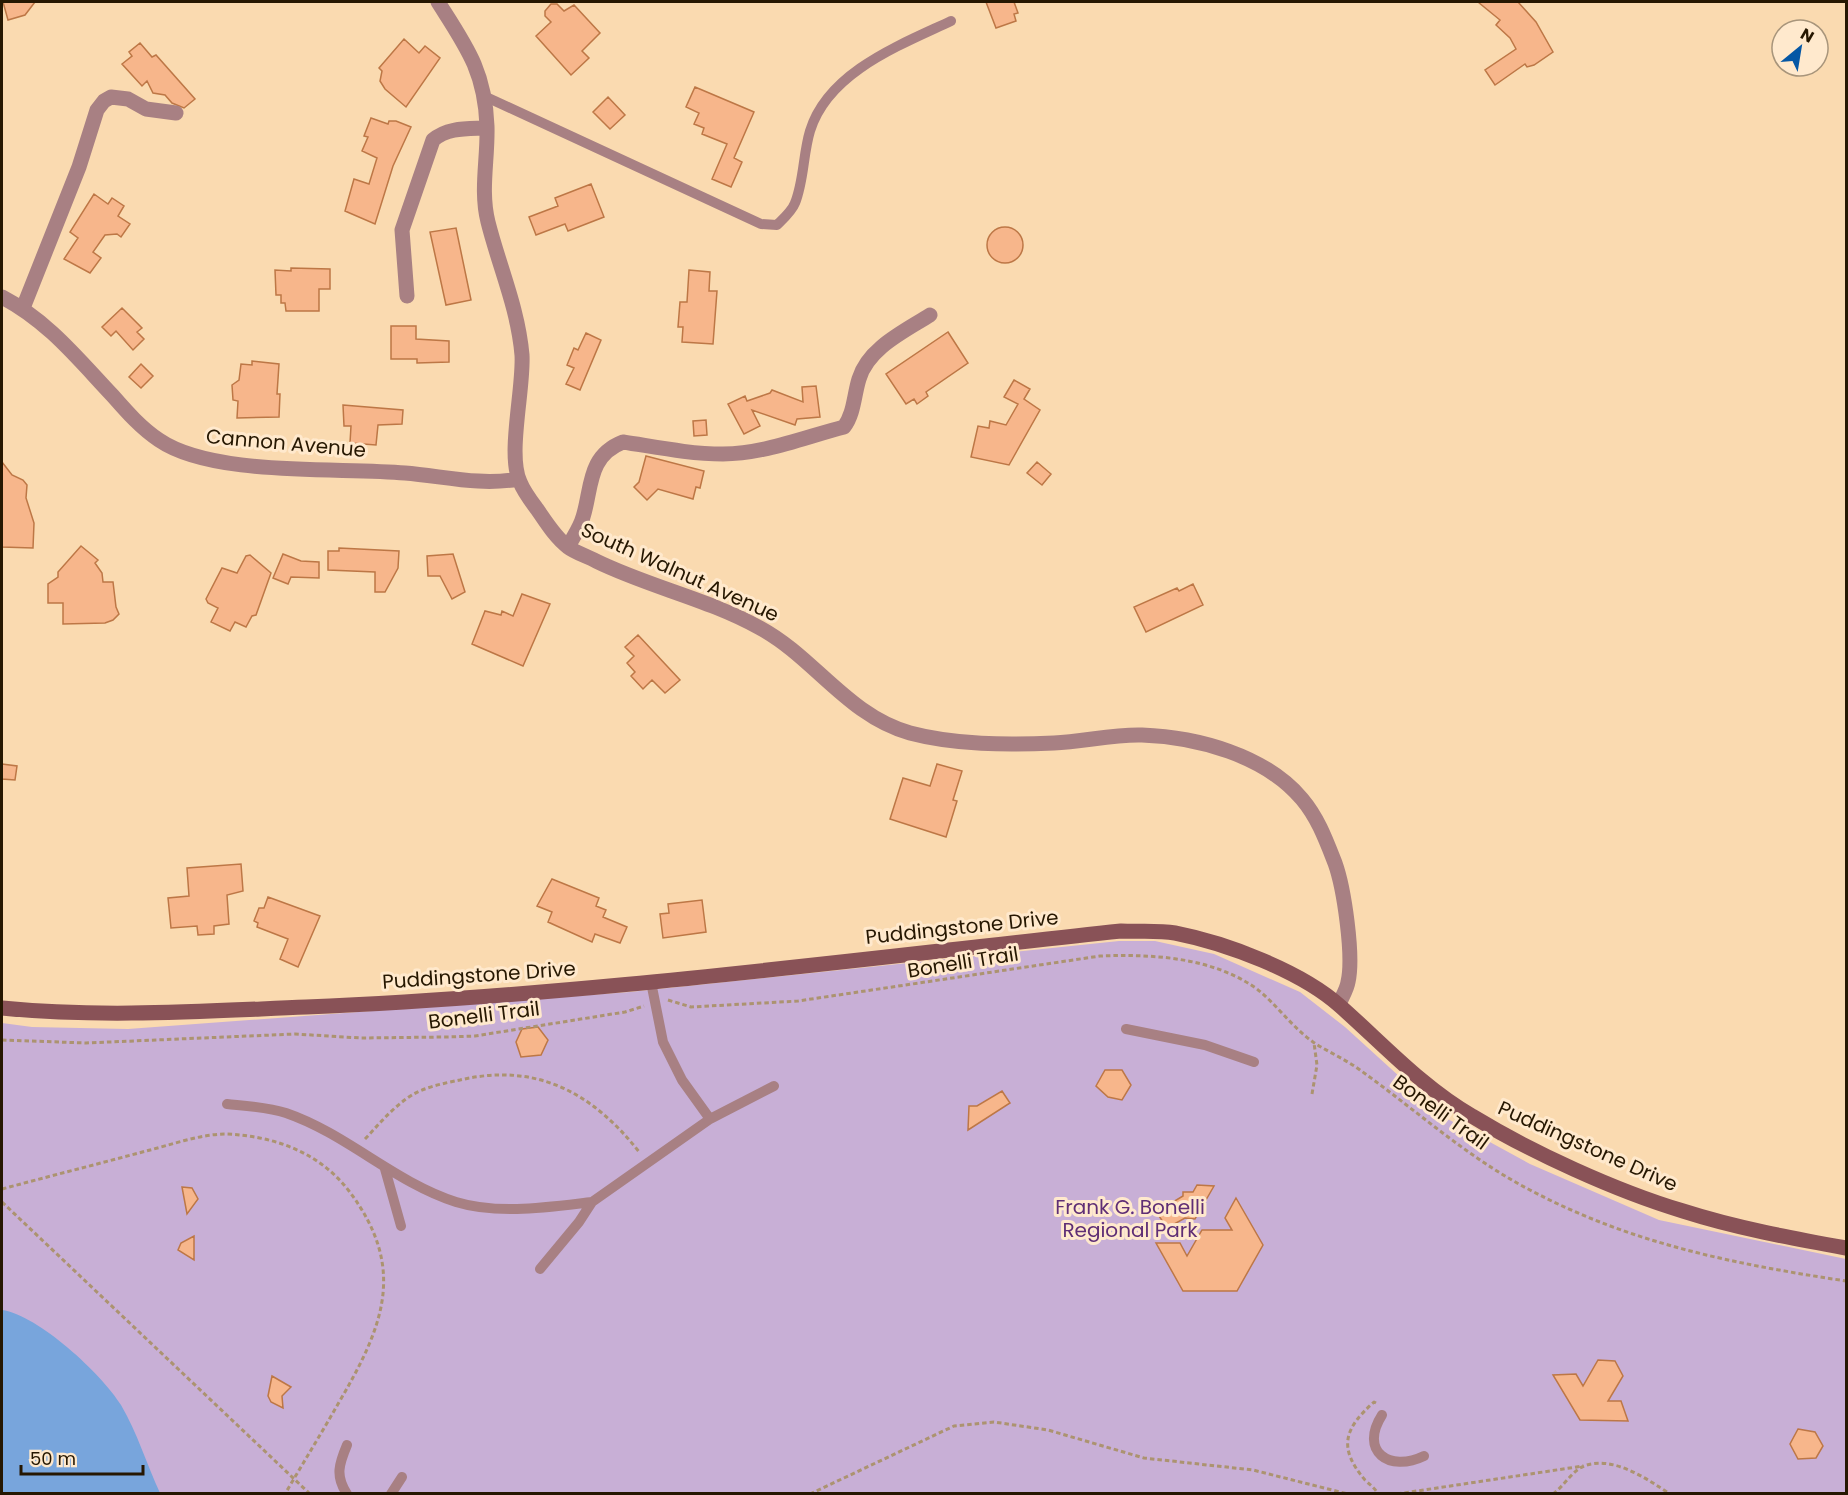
<svg xmlns="http://www.w3.org/2000/svg" width="1848" height="1495" font-family="Poppins,sans-serif">
	<style>
		.green { fill: #c8afd6 }
		.water { fill: #78a5dc }
		.building { fill: #f7b68b; stroke: #bd7746; stroke-width: 1.5 }
		.lines { fill: none; stroke-linecap: round; stroke-linejoin: round }
		.path { stroke: #ac9370; stroke-width: 3; stroke-dasharray: 4.5 3; stroke-linecap: butt }
		.lane { stroke: #a88083; stroke-width: 10 }
		.street { stroke: #a88083; stroke-width: 15 }
		.secondary { stroke: #895257; stroke-width: 15 }
		.labels { text-anchor: middle; dominant-baseline: central; stroke-width: 6; stroke-linejoin: round; paint-order: stroke }
		.street-label { font-size: 20px; fill: #261701; stroke: #ffe9cd }
		.park-label { font-size: 20px; fill: #5f2e75; stroke: #ffe9cd }
	</style>
	<rect width="100%" height="100%" fill="#fadab0"/>
	<path class="green" d="M1119,941h36l59,13 86,38 45,35 99,90 86,47 129,56 187,39v234h-1844v-470l30,4 96,2 502,-37z"/>
	<path class="water" d="M2,1310c36,5 100,64 119,95 16,27 26,60 39,88h-158z"/>
	<path class="building" d="M3,2h32l-10,13 -17,5z
		M986,2h28l4,11 -4,1 2,7 -20,7z
		M1478,2h40l18,20 17,30 -19,13 -7,2 -2,-3 -30,21 -10,-15 31,-21 -6,-11 -14,-13 4,-5z
		M551,4h6l7,7 10,-6 26,28 -18,18 7,7 -18,17 -35,-39 15,-14 -6,-6v-5z
		M404,39l15,14 6,-7 15,12 -34,49 -21,-18 -5,-8 2,-10 -3,-3z
		M140,43l12,14 4,-2 39,44 -11,9 -12,-5 -7,-8 -12,-2 -6,-12 -5,5 -20,-22 10,-8 -3,-4z
		M695,87l59,25 -20,46 8,4 -11,25 -19,-8 15,-35 -25,-10 2,-6 -10,-4 5,-11 -13,-6z
		M608,97l17,18 -15,14 -17,-17z
		M371,118l17,6 1,-3h7l15,6 -18,39 -18,58 -30,-13 9,-32 15,5 8,-26 -15,-7 6,-14 -4,-1z
		M591,184l13,33 -36,14 -3,-7 -29,11 -7,-18 29,-11 -3,-8z
		M94,194l14,10 4,-6 12,8 -6,10 12,8 -9,13 -4,-3 -12,1 -12,17 8,6 -11,15 -26,-14 14,-21 -8,-6z
		M987 245a18 18 0 1 1 36 0a18 18 0 1 1-36 0Z
		M456,228l15,72 -25,5 -16,-73z
		M291,268l39,1v20h-11v22h-33l-1,-8h-4v-8h-5l-1,-25 16,1z
		M689,270l21,2 -1,19h8l-4,53 -31,-2 1,-15h-5l2,-25h7z
		M122,308l20,20 -5,4 7,7 -11,11 -17,-19 -5,5 -9,-9z
		M391,326h25v13l33,2v21l-32,1v-4h-26z
		M948,332l20,31 -42,29 2,4 -11,8 -3,-5 -8,5 -20,-30z
		M586,333l15,7 -21,50 -14,-6 8,-16 -7,-3 7,-17 4,2z
		M252,361l27,3 -2,30h3l-1,23 -42,1 1,-17 -5,-1 -1,-15 7,-5 2,-16 11,1z
		M141,364l12,12 -12,12 -12,-11z
		M1014,380l16,9 -6,10 16,11 -31,55 -38,-8 7,-31 11,2 1,-7 16,4 12,-21 -14,-7z
		M816,386l4,31 -23,2 -2,6 -43,-15 8,16 -16,8 -16,-30 17,-8 2,5 23,-8 2,-3 31,12 -1,-15z
		M343,405l60,5 -1,14 -24,1 -2,20 -26,-2 1,-17h-7z
		M706,420l1,15 -13,1 -1,-15z
		M646,456l58,15 -4,17 -4,-1 -3,12 -35,-10 -11,11 -13,-13 5,-5z
		M2,462l10,13 11,5 4,5 -1,13 8,25 -1,25 -31,-1z
		M1037,462l14,12 -9,11 -15,-12z
		M81,546l17,14 -3,3 7,10 1,9h10l3,25 3,7 -6,6 -8,3 -42,1v-21h-15v-19l10,-7v-5z
		M339,548l60,3 -1,17 -13,24h-10v-20l-47,-2v-19h11z
		M283,554l18,7 18,1v16l-28,-1 -3,7 -15,-6z
		M453,554l12,38 -13,7 -12,-23h-12l-1,-20z
		M250,555l21,18 -15,42 -4,1 -6,11 -11,-5 -5,9 -19,-9 7,-14 -10,-5 -2,-4 16,-31 15,5 9,-17z
		M1193,584l10,21 -57,27 -12,-25 43,-19 2,3z
		M522,594l28,10 -27,62 -51,-22 13,-33 16,4 1,-4 11,5z
		M638,635l42,45 -15,13 -13,-13 -9,9 -12,-13 4,-4 -8,-9 7,-7 -9,-9z
		M2,764l15,2 -2,14 -13,-1z
		M937,764l25,7 -9,29 4,1 -11,36 -56,-18 13,-41 27,8z
		M241,864l2,27 -16,4 2,29 -15,2v8l-16,1 -1,-9 -26,2 -3,-30 21,-2 -2,-28z
		M552,879l47,19 -3,8 10,4 -3,7 24,10 -7,16 -25,-9 -3,8 -44,-20 4,-10 -15,-6z
		M268,897l52,19 -22,51 -18,-8 8,-20 -31,-12 1,-4 -4,-2 5,-13h5z
		M702,900l4,32 -43,6 -3,-24 9,-1 -1,-9z
		M538,1027l10,13 -7,15 -20,2 -5,-15 6,-13z
		M1105,1070h17l9,15 -9,15 -14,-3 -12,-11z
		M1002,1091l8,12 -42,27 1,-24h8z
		M1197,1185l17,1 -19,33 -10,-1 -18,10 -8,-12 11,-7 -2,-4 15,-9v-4h10z
		M182,1187l10,1 6,11 -11,15z
		M1236,1198l27,47 -26,46h-54l-27,-48h24l7,13 15,-26h30l-7,-12z
		M194,1236v24l-16,-10 3,-7z
		M1598,1360l17,1 8,15 -15,25h13l7,20 -48,-1 -27,-45 23,-1 7,12z
		M272,1376l19,11 -9,9 1,12 -12,-6 -3,-6z
		M1798,1429l17,3 8,14 -7,12 -18,1 -8,-15z"/>
	<g class="lines">
		<path class="path" d="M668,1000l23,7 107,-6 302,-45c53,-2 112,1 157,33 20,16 35,38 56,53 15,10 32,17 47,28 56,40 108,88 170,120 102,54 204,74 316,91
			M2,1040l84,3 209,-9 66,4 84,-1 30,-1 150,-24 19,-6
			M1312,1094l5,-29 -3,-22
			M365,1139c15,-16 28,-32 47,-44 13,-8 33,-12 48,-15 77,-18 133,13 180,73
			M2,1189c48,-13 96,-25 144,-38 25,-6 54,-17 80,-17 48,2 93,18 123,57 59,78 34,136 -11,213 -17,30 -35,59 -53,90
			M2,1202l308,292
			M1376,1403l-2,-1c-29,26 -37,45 -9,78 5,5 10,8 13,14
			M810,1494l144,-68 40,-4 54,8 96,28 109,12 95,24
			M1397,1494l186,-28
			M1553,1494c11,-8 19,-23 31,-28 29,-11 63,13 86,28"/>
		<path class="lane" d="M484,96l277,128 16,1c6,-6 15,-14 18,-22 9,-22 8,-49 15,-72 18,-59 90,-86 141,-110
			M651,982l12,60 19,38 28,39
			M1126,1029l79,16 49,17
			M227,1104c20,2 40,3 59,9 61,21 108,69 170,89 42,13 93,5 136,0
			M385,1169l16,57
			M540,1269l39,-47 13,-20 118,-83 64,-33
			M1382,1415c-23,36 7,58 42,41
			M347,1494c-12,-18 -8,-30 0,-49
			M391,1494l11,-17"/>
		<path class="street" d="M438,2c28,44 47,69 49,124 1,33 -7,64 1,96 11,44 30,86 34,133 2,33 -15,100 -2,127 4,10 11,19 17,27 9,13 18,28 31,38 8,6 19,9 28,14 53,26 112,38 164,67 54,29 88,88 150,105 45,12 97,12 144,10 29,-1 59,-9 88,-8 55,2 123,20 160,64 16,19 24,41 33,64 9,25 19,93 13,119 -1,7 -6,15 -9,22
			M407,296l-5,-66 31,-90c15,-13 35,-11 54,-12
			M2,297c46,24 76,62 111,99 14,16 28,32 46,44 54,37 179,27 246,33 38,3 75,13 113,6
			M23,308l56,-141 18,-57 7,-9 7,-4 17,2 18,10 30,4
			M568,547c5,-10 12,-19 15,-30 9,-28 4,-61 40,-75 33,5 66,12 100,12 41,0 82,-17 121,-27 10,-13 10,-32 15,-48 9,-31 46,-48 71,-64"/>
		<path class="secondary" d="M2,1008c100,10 203,3 304,-1 273,-11 544,-47 815,-76 17,1 37,-1 54,2 51,10 126,38 165,73 43,38 82,81 132,110 59,36 144,75 211,95 53,17 108,27 163,37"/>
	</g>
	<g class="labels">
		<g class="street-label">
			<text transform="translate(286 443) rotate(5)">Cannon Avenue</text>
			<text transform="translate(680 572) rotate(24)">South Walnut Avenue</text>
			<text transform="translate(962 927) rotate(-6)">Puddingstone Drive</text>
			<text transform="translate(963 962) rotate(-9)">Bonelli Trail</text>
			<text transform="translate(479 975) rotate(-4)">Puddingstone Drive</text>
			<text transform="translate(484 1015) rotate(-7)">Bonelli Trail</text>
			<text transform="translate(1441 1112) rotate(36)">Bonelli Trail</text>
			<text transform="translate(1588 1146) rotate(24)">Puddingstone Drive</text>
		</g>
		<g class="park-label">
			<text x="1130" y="1207">Frank G. Bonelli<tspan x="1130" dy="23">Regional Park</tspan></text>
		</g>
	</g>
	<rect width="1848" height="1495" fill="none" stroke="#261701" stroke-width="6"/>
	<g transform="translate(1800 48) rotate(30)"><circle r="28" fill="#ffe9cd" stroke="#a8957b" stroke-width="1.5"/>
	<path d="M0-4.5L10 22L0 15L-10 22Z" fill="#0557a5"/>
	<text y="-9" font-size="16" font-weight="bold" text-anchor="middle" fill="#261701">N</text>
	</g>
	<path d="M21 1465v9h122v-9" fill="none" stroke="#261701" stroke-width="3"/>
	<text x="30" y="1465" font-size="18" fill="#261701" stroke="#ffe9cd" stroke-width="4.5" paint-order="stroke">50 m</text>
</svg>
